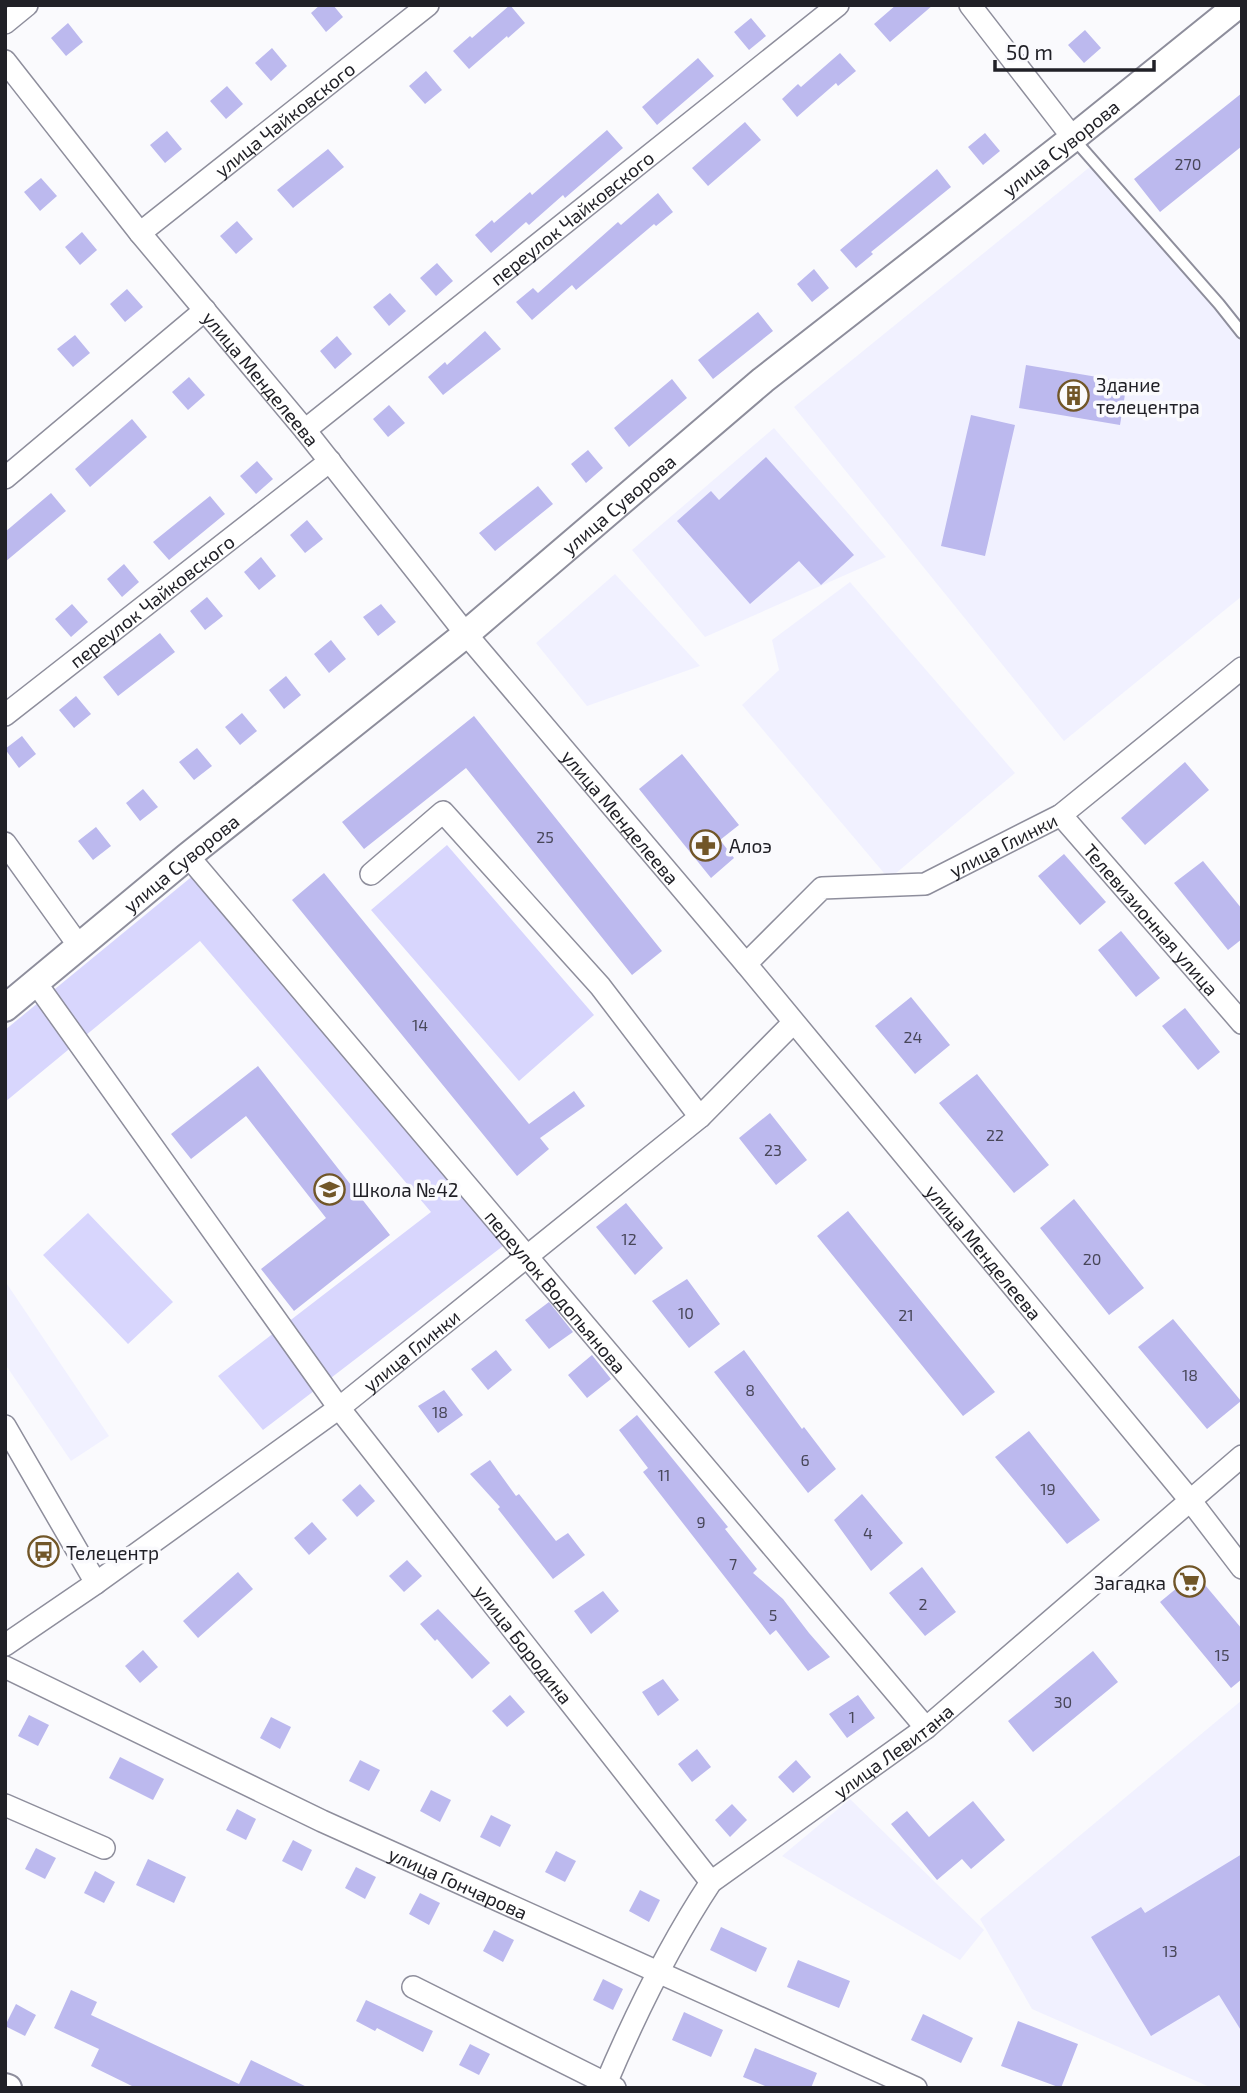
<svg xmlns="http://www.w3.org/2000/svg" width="1247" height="2093" font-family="'Exo 2',sans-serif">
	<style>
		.built { fill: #f1f1ff }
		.green { fill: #d8d6fd }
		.building { fill: #bcb9ee }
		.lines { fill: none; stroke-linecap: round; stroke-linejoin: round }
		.service-casing { stroke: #8e8e9c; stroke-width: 14 }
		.minor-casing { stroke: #8e8e9c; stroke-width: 24 }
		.tertiary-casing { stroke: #8e8e9c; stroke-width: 30 }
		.service { stroke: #fff; stroke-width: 10 }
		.minor { stroke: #fff; stroke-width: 21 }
		.tertiary { stroke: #fff; stroke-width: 26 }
		.labels { text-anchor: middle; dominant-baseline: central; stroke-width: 7; stroke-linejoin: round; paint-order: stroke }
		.number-label { font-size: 16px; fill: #484759 }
		.street-label { font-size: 19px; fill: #212127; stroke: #fafafd }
		.poi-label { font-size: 19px; fill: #212127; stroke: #fafafd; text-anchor: start }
	</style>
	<rect width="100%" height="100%" fill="#fafafd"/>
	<path class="built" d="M1096,162l146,180v254l-178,145 -270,-334z
		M774,428l112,129 -181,80 -73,-87z
		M615,574l85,92 -113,40 -51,-63z
		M850,582l165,191 -126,106 -147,-174 37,-35 -7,-30z
		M5,1281l104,155 -38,25 -66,-97z
		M1242,1700v388h-30l-180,-79 -52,-90z
		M850,1799l134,131 -24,30 -178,-104z"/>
	<path class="green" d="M447,845l147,170 -75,66 -148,-171z
		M195,874l308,372 -240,184 -45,-54 213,-164 -231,-271 -195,161v-72z
		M88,1213l85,89 -45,42 -85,-89z"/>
	<path class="building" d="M320,5h13l10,12 -17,15 -15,-19z
		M510,5l15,18 -17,15 -1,-2 -38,33 -16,-18 17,-15 2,2z
		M896,5h37l-43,37 -16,-18z
		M751,18l15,18 -17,14 -15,-18z
		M68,23l15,19 -17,14 -15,-18z
		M1085,30l16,18 -17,15 -16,-18z
		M272,48l15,18 -16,15 -16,-18z
		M840,53l16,18 -18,15 -2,-3 -39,34 -15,-18 16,-15 3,3z
		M698,58l16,18 -57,49 -15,-18z
		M426,71l16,19 -17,14 -16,-18z
		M227,86l16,18 -17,15 -16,-18z
		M1242,93v53l-82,66 -26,-33z
		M745,122l16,18 -53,46 -16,-18z
		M607,130l16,18 -58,50 -2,-3 -34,30 -3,-3 -35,31 -16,-18 17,-15 2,3 36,-31 2,3z
		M167,131l15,18 -17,14 -15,-18z
		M985,133l15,18 -17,14 -15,-18z
		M328,149l16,18 -51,41 -16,-18z
		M937,169l14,18 -80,65 2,2 -17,14 -16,-18z
		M41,178l16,18 -17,15 -16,-19z
		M658,193l15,19 -17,14 -2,-2 -78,66 -4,-5 -40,35 -16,-18 17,-14 5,5 80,-71 3,3z
		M237,221l16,18 -17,15 -16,-18z
		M82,232l15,18 -17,15 -15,-18z
		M437,263l16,18 -17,15 -16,-18z
		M814,269l15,19 -17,14 -15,-18z
		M127,289l16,18 -18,15 -15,-18z
		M390,293l16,18 -17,15 -16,-19z
		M758,312l15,19 -60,48 -15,-19z
		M485,331l16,18 -58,46 -15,-18 17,-15 2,3z
		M75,335l15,18 -17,14 -16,-18z
		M337,336l15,18 -17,15 -15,-18z
		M1026,365l101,17 -7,43 -101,-17z
		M189,377l16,18 -17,15 -16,-18z
		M672,379l15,19 -58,49 -15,-19z
		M389,405l16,18 -17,14 -15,-18z
		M971,415l44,10 -30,131 -44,-10z
		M132,419l15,18 -57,50 -15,-18z
		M588,450l15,18 -17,15 -15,-19z
		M766,457l88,98 -33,30 -22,-24 -49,43 -73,-83 34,-30 8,9z
		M257,461l16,18 -17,15 -16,-18z
		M538,486l15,18 -58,47 -16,-18z
		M51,493l15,18 -61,51v-30z
		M210,496l15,18 -56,46 -16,-18z
		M307,520l16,19 -18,14 -15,-18z
		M261,557l15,19 -17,14 -15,-18z
		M124,564l15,18 -17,15 -15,-18z
		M207,597l16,19 -18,14 -15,-19z
		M72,604l16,18 -17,15 -16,-18z
		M381,604l15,18 -18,14 -15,-19z
		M160,633l15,19 -57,44 -15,-19z
		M331,640l15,19 -17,14 -15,-19z
		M286,676l15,19 -17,14 -15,-19z
		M76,696l15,18 -17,14 -15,-18z
		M242,713l15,18 -17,14 -15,-18z
		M474,716l188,235 -30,24 -166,-207 -102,81 -22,-27z
		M22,736l14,18 -17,14 -14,-19z
		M197,748l15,18 -18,14 -15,-18z
		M682,754l57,71 -19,15 14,18 -23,20 -72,-89z
		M1185,762l24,28 -64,55 -24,-27z
		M143,789l15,18 -18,14 -14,-18z
		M96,827l15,19 -18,14 -15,-19z
		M1064,854l42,48 -26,23 -42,-49z
		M1203,861l39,48v30l-14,11 -54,-67z
		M324,873l205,251 45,-33 11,15 -45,32 9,11 -32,27 -225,-276z
		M1121,931l39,47 -24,19 -38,-47z
		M911,997l39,48 -35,29 -40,-48z
		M1185,1008l35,44 -22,18 -36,-44z
		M258,1066l132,169 -96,76 -33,-42 65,-51 -80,-102 -55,43 -20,-25z
		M977,1074l72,91 -35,28 -75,-90z
		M770,1113l37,47 -31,25 -37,-47z
		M1074,1199l70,89 -35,27 -69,-87z
		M626,1203l37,45 -28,27 -39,-48z
		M848,1211l147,181 -32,24 -146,-180z
		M687,1279l33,45 -31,24 -37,-47z
		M549,1302l24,30 -24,17 -24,-29z
		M1173,1319l68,82 -34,28 -69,-82z
		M496,1350l16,20 -24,20 -17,-21z
		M744,1350l58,79 2,-2 32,42 -28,24 -94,-121z
		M592,1355l19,24 -24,19 -19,-23z
		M444,1390l19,25 -25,18 -20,-27z
		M637,1415l91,112 -3,2 32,40 -4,4 30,26 26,34 21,24 -22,14 -32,-41 -6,5 -127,-163 5,-4 -29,-38z
		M1029,1431l71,89 -33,24 -72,-87z
		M490,1460l26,36 3,-2 37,47 12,-8 17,22 -32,24 -55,-70 2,-2 -30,-33z
		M360,1484l15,17 -18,16 -15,-17z
		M862,1494l41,49 -32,28 -37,-51z
		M312,1522l15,17 -18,16 -15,-17z
		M407,1560l15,16 -18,16 -15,-16z
		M922,1567l34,45 -31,24 -36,-43z
		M238,1572l15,17 -55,49 -15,-17z
		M1195,1573l47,56v50l-11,9 -71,-86z
		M603,1591l16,20 -28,23 -17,-23z
		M438,1609l52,54 -18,16 -35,-40 -2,2 -15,-17z
		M143,1650l15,17 -18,16 -15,-17z
		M1093,1651l25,31 -85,70 -25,-31z
		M663,1679l16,21 -21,16 -16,-24z
		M510,1695l15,17 -18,15 -15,-16z
		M858,1695l17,23 -28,20 -18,-24z
		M29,1715l20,10 -11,21 -20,-10z
		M271,1717l20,10 -11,22 -20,-11z
		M697,1749l14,18 -19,15 -14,-18z
		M120,1757l44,22 -11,21 -44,-22z
		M360,1760l20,10 -11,21 -20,-10z
		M796,1760l15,17 -18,16 -15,-16z
		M431,1790l20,10 -11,22 -20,-11z
		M973,1801l32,39 -34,29 -9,-10 -25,21 -46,-56 16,-13 22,26z
		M732,1804l15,16 -17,17 -15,-17z
		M237,1809l19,10 -10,21 -20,-10z
		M491,1815l20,10 -11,22 -20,-10z
		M293,1840l19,10 -10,21 -20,-10z
		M36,1848l20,10 -11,21 -20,-10z
		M556,1851l20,10 -11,21 -20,-10z
		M1242,1854v178l-23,-37 -68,41 -60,-99 50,-30 4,6z
		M148,1859l38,18 -12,26 -38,-18z
		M356,1867l20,10 -11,22 -20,-11z
		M95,1871l20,11 -11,21 -20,-10z
		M640,1890l20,10 -11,22 -20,-11z
		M420,1893l20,10 -11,22 -20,-11z
		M721,1927l46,21 -11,24 -46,-22z
		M494,1930l20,10 -11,22 -20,-11z
		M798,1960l52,21 -11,27 -52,-21z
		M603,1979l20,10 -10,21 -20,-10z
		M71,1990l26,12 -6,13 148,69 12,-24 58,28h-173l-45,-22 8,-17 -45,-21z
		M366,2000l67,31 -10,21 -46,-24 -2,3 -19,-10z
		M16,2004l20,11 -11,21 -20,-10z
		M684,2012l39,18 -12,27 -39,-17z
		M923,2014l50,24 -12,25 -50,-23z
		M1018,2021l60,23 -17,44 -60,-22z
		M470,2044l20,10 -11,21 -20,-10z
		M755,2048l62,25 -6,15h-41l-27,-11z"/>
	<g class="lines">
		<defs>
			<path id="service" d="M1073,138l146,166 23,29"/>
			<g id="minor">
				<path d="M970,5l103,133"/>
				<path d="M5,23l22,-18"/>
				<path id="s1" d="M5,61l135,172 165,197 161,204 280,330 444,536 52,68"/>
				<path id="s2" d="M140,233l288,-228"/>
				<path id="s3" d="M305,430l533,-425"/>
				<path d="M5,478l200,-168"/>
				<path id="s4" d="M5,715l325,-254"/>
				<path id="s5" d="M1061,815l181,208"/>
				<path d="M5,843l74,103"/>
				<path id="s6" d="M188,856l738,872"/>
				<path d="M371,874l72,-62 157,174 100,131"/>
				<path id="s7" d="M746,964l76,-76 103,-4 136,-69 181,-147"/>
				<path id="s8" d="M36,983l303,425 372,474"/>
				<path d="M5,1426l91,157"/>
				<path id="s9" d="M5,1645l91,-62 243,-175 361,-291 93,-94"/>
				<path id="s10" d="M5,1667l317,154 594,267"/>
				<path d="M5,1805l99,43"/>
				<path d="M413,1987l202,101"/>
				<path id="s11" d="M604,2088c30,-71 64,-141 107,-206l215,-154 316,-272"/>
			</g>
			<g id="tertiary">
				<path id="s12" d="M5,1008l183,-152 278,-222 297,-254 310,-242 165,-133"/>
				<path d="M5,2087l3,1"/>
			</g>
		</defs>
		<use href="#service" class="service-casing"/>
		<use href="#minor" class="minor-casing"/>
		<use href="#tertiary" class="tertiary-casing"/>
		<use href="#service" class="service"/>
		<use href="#minor" class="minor"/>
		<use href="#tertiary" class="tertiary"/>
	</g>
	<defs>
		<symbol id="building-ring" viewBox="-11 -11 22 22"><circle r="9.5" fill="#fafafd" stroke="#715628" stroke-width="1.5"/><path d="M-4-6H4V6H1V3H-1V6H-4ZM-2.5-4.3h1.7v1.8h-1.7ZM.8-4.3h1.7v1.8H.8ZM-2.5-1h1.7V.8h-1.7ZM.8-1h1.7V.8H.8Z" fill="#715628"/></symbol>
		<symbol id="pharmacy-ring" viewBox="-11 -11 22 22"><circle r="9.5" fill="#fafafd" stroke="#715628" stroke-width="1.5"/><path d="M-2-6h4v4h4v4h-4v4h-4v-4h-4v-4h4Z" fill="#715628"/></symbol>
		<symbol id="school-ring" viewBox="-11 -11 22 22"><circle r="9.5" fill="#fafafd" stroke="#715628" stroke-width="1.5"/><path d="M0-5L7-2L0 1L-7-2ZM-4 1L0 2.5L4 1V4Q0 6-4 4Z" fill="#715628"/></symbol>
		<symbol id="bus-ring" viewBox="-11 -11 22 22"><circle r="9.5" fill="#fafafd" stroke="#715628" stroke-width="1.5"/><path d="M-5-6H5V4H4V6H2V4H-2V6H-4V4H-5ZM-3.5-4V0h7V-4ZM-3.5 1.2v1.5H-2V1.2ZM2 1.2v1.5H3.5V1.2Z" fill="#715628"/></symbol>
		<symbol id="supermarket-ring" viewBox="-11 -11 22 22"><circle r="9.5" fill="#fafafd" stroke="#715628" stroke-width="1.5"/><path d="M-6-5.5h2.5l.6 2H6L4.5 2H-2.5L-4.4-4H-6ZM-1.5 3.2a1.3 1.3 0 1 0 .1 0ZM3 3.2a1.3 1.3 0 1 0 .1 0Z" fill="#715628"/></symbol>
	</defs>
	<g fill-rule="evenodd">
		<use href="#building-ring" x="1056" y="378" width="35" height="35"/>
		<use href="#pharmacy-ring" x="688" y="828" width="35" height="35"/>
		<use href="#school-ring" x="312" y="1172" width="35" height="35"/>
		<use href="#bus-ring" x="26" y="1534" width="35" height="35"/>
		<use href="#supermarket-ring" x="1172" y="1564" width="35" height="35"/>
	</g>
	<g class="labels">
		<g class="number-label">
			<text x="1188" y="163">270</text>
			<text x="545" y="836">25</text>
			<text x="420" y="1024">14</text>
			<text x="913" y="1036">24</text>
			<text x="995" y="1134">22</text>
			<text x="773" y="1149">23</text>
			<text x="629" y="1238">12</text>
			<text x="1092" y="1258">20</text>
			<text x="686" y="1312">10</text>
			<text x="906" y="1314">21</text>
			<text x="1190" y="1374">18</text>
			<text x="750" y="1389">8</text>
			<text x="440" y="1411">18</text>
			<text x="805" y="1459">6</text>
			<text x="664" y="1474">11</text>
			<text x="1048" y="1488">19</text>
			<text x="701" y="1521">9</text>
			<text x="868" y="1532">4</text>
			<text x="733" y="1563">7</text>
			<text x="923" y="1603">2</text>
			<text x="773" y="1614">5</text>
			<text x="1222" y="1654">15</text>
			<text x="1063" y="1701">30</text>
			<text x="852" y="1716">1</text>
			<text x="1170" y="1950">13</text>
		</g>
		<g class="street-label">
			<text stroke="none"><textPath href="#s2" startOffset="184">улица Чайковского</textPath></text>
			<text stroke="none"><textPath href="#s12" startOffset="1362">улица Суворова</textPath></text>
			<text stroke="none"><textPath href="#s3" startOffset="341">переулок Чайковского</textPath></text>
			<text stroke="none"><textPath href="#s1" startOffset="408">улица Менделеева</textPath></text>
			<text stroke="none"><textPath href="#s12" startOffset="794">улица Суворова</textPath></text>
			<text stroke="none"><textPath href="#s4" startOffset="186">переулок Чайковского</textPath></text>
			<text stroke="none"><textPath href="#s1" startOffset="975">улица Менделеева</textPath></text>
			<text stroke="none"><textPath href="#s7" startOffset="298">улица Глинки</textPath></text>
			<text stroke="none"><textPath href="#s12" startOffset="228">улица Суворова</textPath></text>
			<text stroke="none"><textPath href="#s5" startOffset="138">Телевизионная улица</textPath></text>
			<text stroke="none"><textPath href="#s1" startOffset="1542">улица Менделеева</textPath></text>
			<text stroke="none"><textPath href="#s6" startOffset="570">переулок Водопьянова</textPath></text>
			<text stroke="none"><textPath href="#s9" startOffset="502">улица Глинки</textPath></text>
			<text stroke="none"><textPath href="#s8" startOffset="822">улица Бородина</textPath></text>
			<text stroke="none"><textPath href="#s11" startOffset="457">улица Левитана</textPath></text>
			<text stroke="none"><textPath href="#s10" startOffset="502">улица Гончарова</textPath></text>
		</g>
		<g class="poi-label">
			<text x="1096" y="384">Здание<tspan x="1096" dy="22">телецентра</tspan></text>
			<text x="729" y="845">Алоэ</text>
			<text x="352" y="1189">Школа №42</text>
			<text x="66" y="1552">Телецентр</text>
			<text x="1166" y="1582" text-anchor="end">Загадка</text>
		</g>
	</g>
	<rect width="1247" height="2093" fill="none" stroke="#212127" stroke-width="14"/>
	<path d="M995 60v10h159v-10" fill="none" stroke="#212127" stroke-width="3.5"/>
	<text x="1006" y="60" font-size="21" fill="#212127" stroke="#fafafd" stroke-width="5" paint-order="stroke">50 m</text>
</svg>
